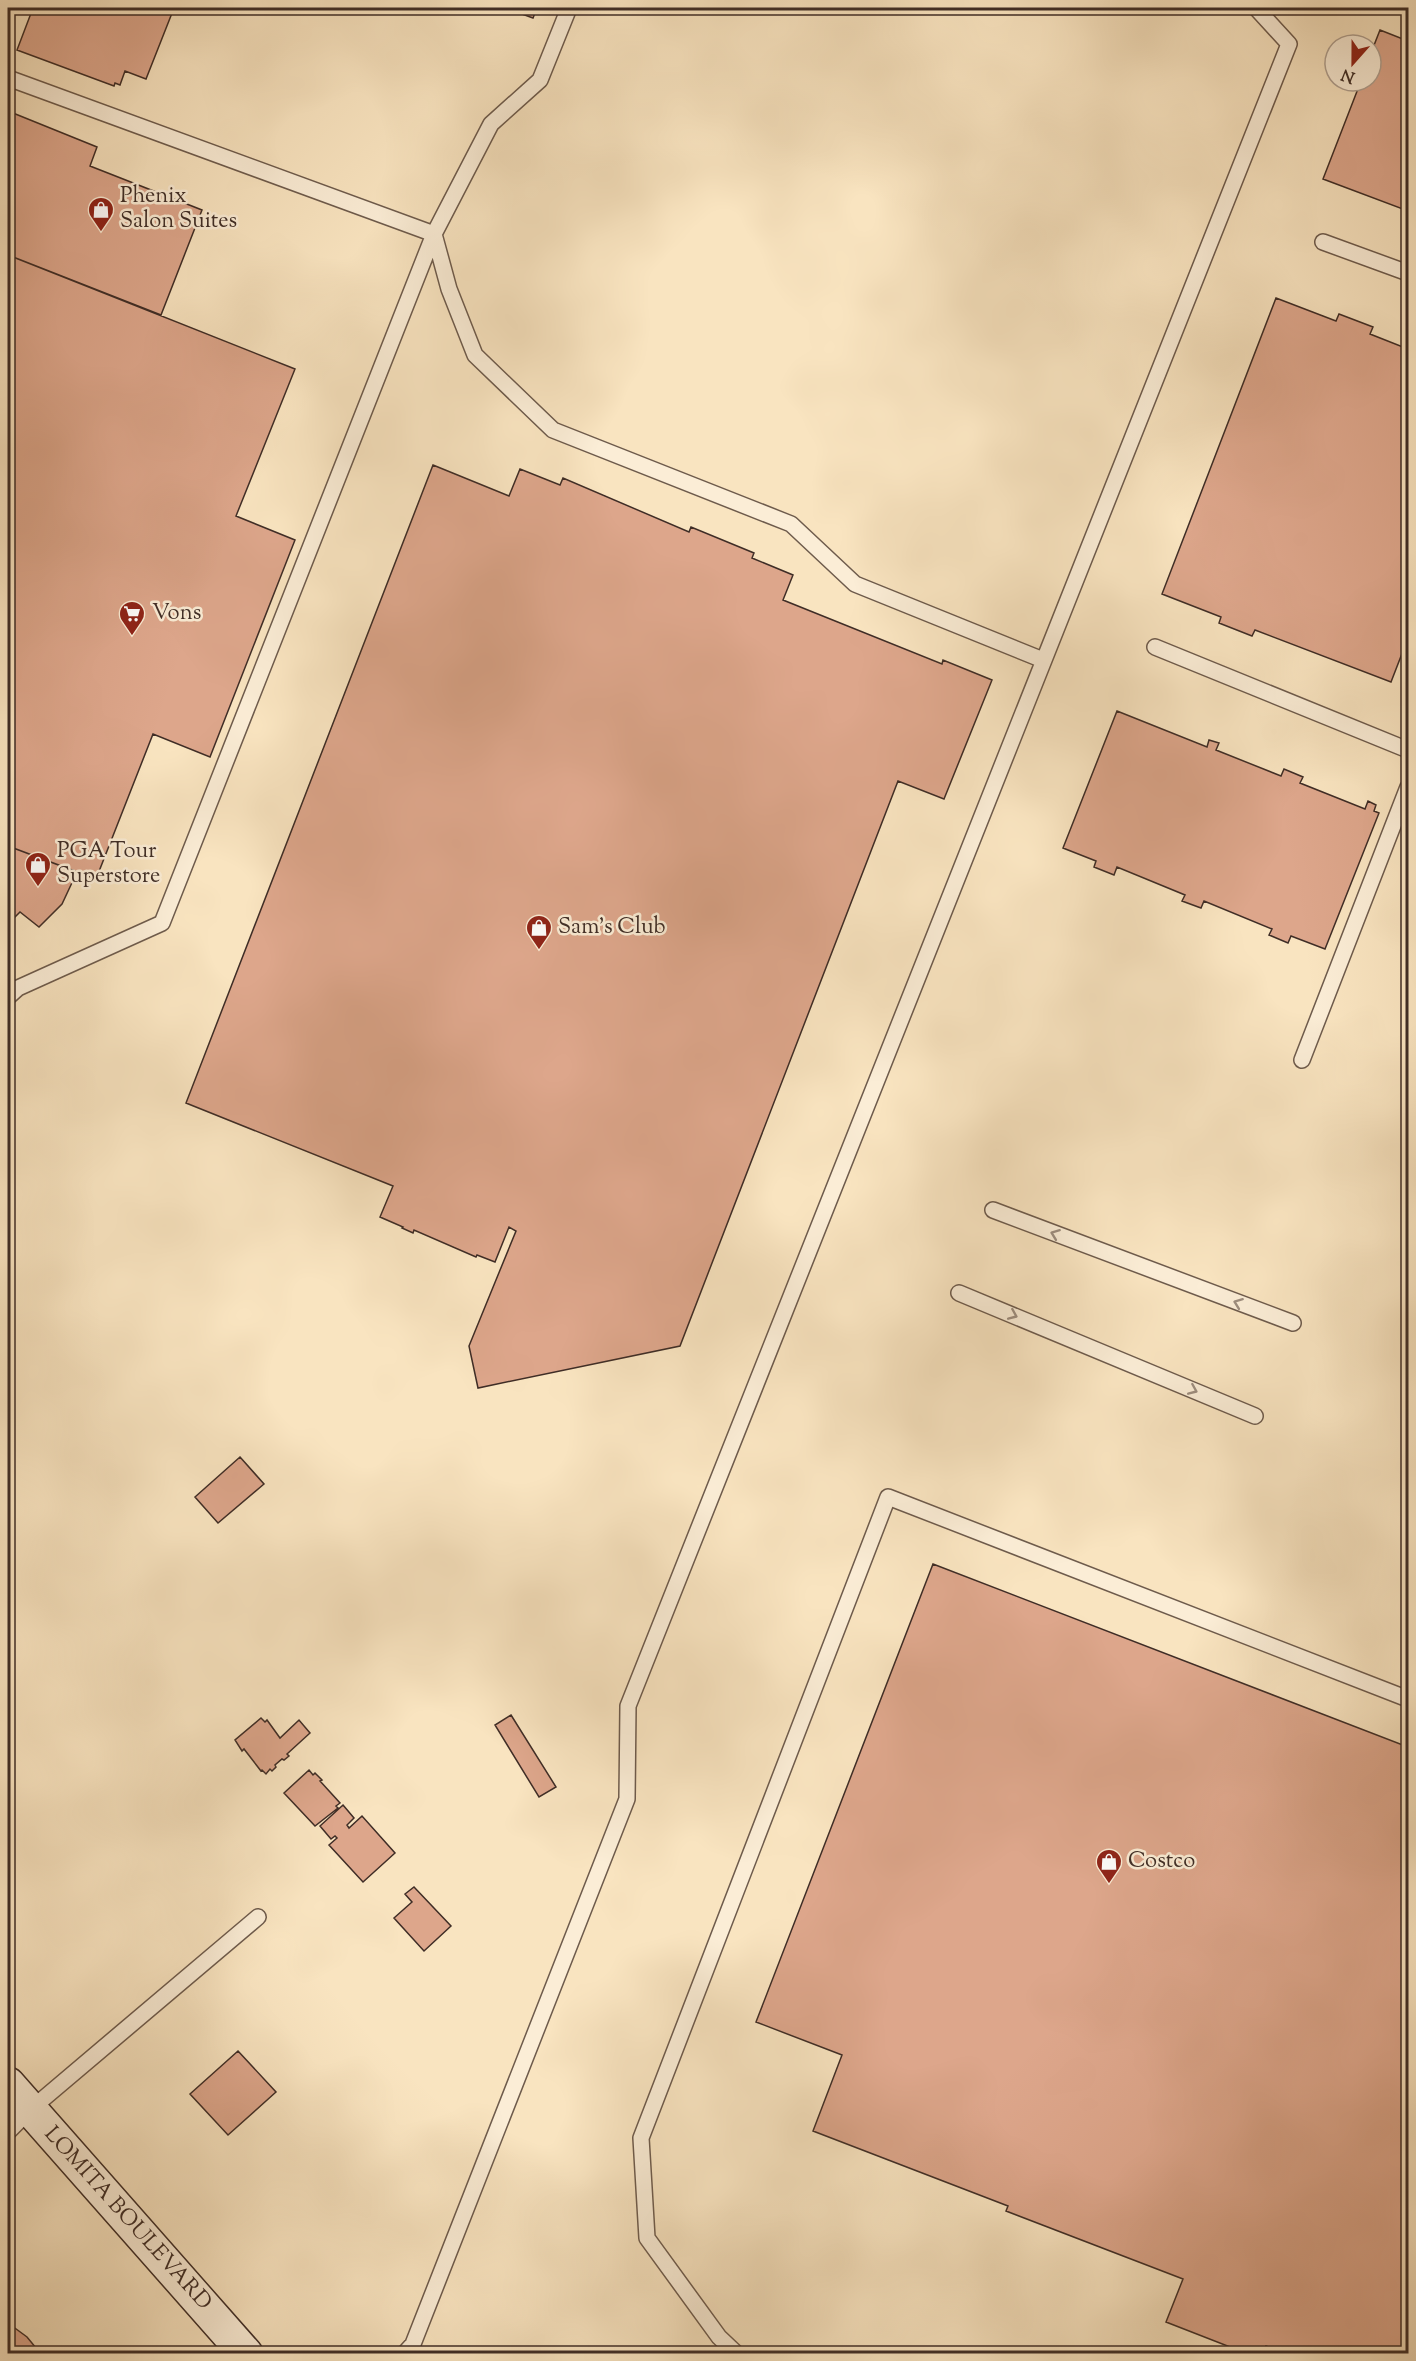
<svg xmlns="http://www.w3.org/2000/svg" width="1416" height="2361" font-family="'Sorts Mill Goudy',serif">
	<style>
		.building { fill: #dda68b; stroke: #3f2d26; stroke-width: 1.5 }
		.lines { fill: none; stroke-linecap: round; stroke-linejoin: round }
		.lane-casing { stroke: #6e5b4c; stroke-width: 18 }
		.secondary-casing { stroke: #3f2d26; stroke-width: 36 }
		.lane { stroke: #fbedd6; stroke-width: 15 }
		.secondary { stroke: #fbedd6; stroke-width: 33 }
		.oneway { stroke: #9d8d7e }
		.labels { text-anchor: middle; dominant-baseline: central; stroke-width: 5; stroke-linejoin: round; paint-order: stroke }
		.poi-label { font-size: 22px; fill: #3f2d26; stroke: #fbedd6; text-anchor: start }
		.street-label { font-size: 22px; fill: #3f2d26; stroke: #fbedd6 }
	</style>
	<rect width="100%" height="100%" fill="#f9e4c0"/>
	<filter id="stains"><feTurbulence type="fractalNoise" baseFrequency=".00333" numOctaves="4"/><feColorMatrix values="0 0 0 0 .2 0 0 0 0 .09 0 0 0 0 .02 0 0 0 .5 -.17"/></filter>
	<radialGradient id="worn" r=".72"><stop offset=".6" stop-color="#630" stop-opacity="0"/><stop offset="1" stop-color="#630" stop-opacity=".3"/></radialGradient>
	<path class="building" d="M33,8h141l-28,71 -21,-8 -5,14 -5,-2 -1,3 -97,-36z
		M505,8h32l-4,10z
		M1380,30l28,11v170l-85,-32 38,-98h10v-28z
		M8,111l89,36 -7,19 112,44 -41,105 -153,-60z
		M8,255l287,114 -59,147 59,24 -85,217 -57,-23 -57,145 -88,-33z
		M1276,298l60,23 3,-7 34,13 -3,7 38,15v289l-17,44 -136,-52 -3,6 -33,-13 2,-6 -59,-23z
		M433,465l76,31 11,-27 40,16 3,-7 126,54 2,-5 63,26 -2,5 41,17 -10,25 159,64 1,-4 49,20 -48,119 -46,-18 -218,565 -202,42 -9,-42 47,-115 -7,-4 -14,35 -18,-7 -1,2 -62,-27 -1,3 -11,-5 1,-1 -23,-10 13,-31 -207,-83z
		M1117,711l90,36 2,-7 10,3 -3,7 65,26 3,-7 19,8 -3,6 65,26 3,-8 8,4 -2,6 5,2 -54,136 -34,-13 -3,7 -19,-8 3,-6 -68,-28 -3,7 -19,-7 3,-6 -68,-28 -3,8 -20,-8 2,-6 -33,-13z
		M8,846l69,26 -15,32 -23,23 -19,-15 -12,12z
		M240,1457l24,27 -46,39 -23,-26z
		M933,1564l475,183v607h-122l-20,-8 -3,8h-15l-82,-32 17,-43 -177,-68 2,-5 -195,-75 29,-76 -86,-33z
		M511,1715l45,72 -17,10 -44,-72z
		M261,1718l4,4 2,-2 13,18 19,-18 11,13 -23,21 2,2 -5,4 -2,-1 -7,6 1,2 -4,4 -2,-2 -4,5 -4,-4 -1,1 -17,-22 -2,2 -7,-11z
		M309,1770l4,5 2,-2 7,7 -2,1 20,22 -4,3 2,2 -23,18 -31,-33z
		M343,1805l11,13 -7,7 2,3 13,-12 33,37 -32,29 -34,-37 8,-7 -2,-2 -4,3 -11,-13z
		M414,1887l37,39 -27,25 -30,-33 18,-16 -7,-8z
		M238,2051l38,41 -48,43 -38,-41z
		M8,2323l19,14 14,17h-33z"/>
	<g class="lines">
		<defs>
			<path id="lane" d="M8,78l426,156 15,55 26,66 78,75 238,94 64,60 188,76
				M1323,242l85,31
				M1155,647l253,103
				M8,997l10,-9 144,-65 272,-689 57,-110 49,-44 29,-72
				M1302,1060l106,-273
				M993,1210l300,113
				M959,1293l296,123
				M8,2132l22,-22 228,-193
				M404,2354l9,-10 214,-545 1,-93 661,-1662 -33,-36
				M737,2354l-18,-17 -72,-99 -6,-100 247,-641 520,202"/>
			<path id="secondary" d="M8,2084l238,270"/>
		</defs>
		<use href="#lane" class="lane-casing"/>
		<use href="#secondary" class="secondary-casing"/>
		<use href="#lane" class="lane"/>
		<use href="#secondary" class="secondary"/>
	</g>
	<defs><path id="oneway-chevron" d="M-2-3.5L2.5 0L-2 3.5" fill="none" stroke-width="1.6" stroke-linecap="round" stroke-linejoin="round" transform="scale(1.5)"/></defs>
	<g class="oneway">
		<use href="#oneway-chevron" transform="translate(1055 1234) rotate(-159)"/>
		<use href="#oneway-chevron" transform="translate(1238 1303) rotate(-159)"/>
		<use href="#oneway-chevron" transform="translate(1013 1315) rotate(23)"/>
		<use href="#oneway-chevron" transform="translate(1193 1390) rotate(23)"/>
	</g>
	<defs>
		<symbol id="shop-pin" viewBox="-11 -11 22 30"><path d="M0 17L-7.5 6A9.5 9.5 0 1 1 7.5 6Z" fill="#8f2418" stroke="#fbedd6"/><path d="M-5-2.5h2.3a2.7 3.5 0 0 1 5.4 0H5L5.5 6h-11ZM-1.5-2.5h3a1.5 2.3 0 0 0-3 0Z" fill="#fff"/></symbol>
		<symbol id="supermarket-pin" viewBox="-11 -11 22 30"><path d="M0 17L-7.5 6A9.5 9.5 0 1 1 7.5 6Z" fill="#8f2418" stroke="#fbedd6"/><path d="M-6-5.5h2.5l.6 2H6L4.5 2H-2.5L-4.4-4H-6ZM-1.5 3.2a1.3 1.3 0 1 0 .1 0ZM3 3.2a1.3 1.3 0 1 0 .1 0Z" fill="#fff"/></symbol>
	</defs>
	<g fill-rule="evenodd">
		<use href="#shop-pin" x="86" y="195" width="30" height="40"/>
		<use href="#supermarket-pin" x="117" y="599" width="30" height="40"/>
		<use href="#shop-pin" x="23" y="850" width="30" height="40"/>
		<use href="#shop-pin" x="524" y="913" width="30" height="40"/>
		<use href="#shop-pin" x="1094" y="1847" width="30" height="40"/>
	</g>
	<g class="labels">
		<g class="poi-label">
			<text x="120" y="197">Phenix<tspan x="120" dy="25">Salon Suites</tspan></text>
			<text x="152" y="614">Vons</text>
			<text x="57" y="852">PGA Tour<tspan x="57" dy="25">Superstore</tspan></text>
			<text x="558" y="928">Sam's Club</text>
			<text x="1128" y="1862">Costco</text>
		</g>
		<g class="street-label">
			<text transform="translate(127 2219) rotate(48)">LOMITA BOULEVARD</text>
		</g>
	</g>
	<rect width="1416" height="2361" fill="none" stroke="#f9e4c0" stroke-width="30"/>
	<rect x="9" y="9" width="1398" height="2343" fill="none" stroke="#3f2d26" stroke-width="3"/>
	<rect x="15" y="15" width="1386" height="2331" fill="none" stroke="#3f2d26" stroke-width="1.5"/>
	<g transform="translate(1353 63) rotate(201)"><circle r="28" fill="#fbedd6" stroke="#b0a090" stroke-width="1.5"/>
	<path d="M0-4.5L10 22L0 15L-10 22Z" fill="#8f2418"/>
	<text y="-9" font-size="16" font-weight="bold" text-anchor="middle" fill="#3f2d26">N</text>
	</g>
	<rect width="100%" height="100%" filter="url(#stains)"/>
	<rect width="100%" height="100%" fill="url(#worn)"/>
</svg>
